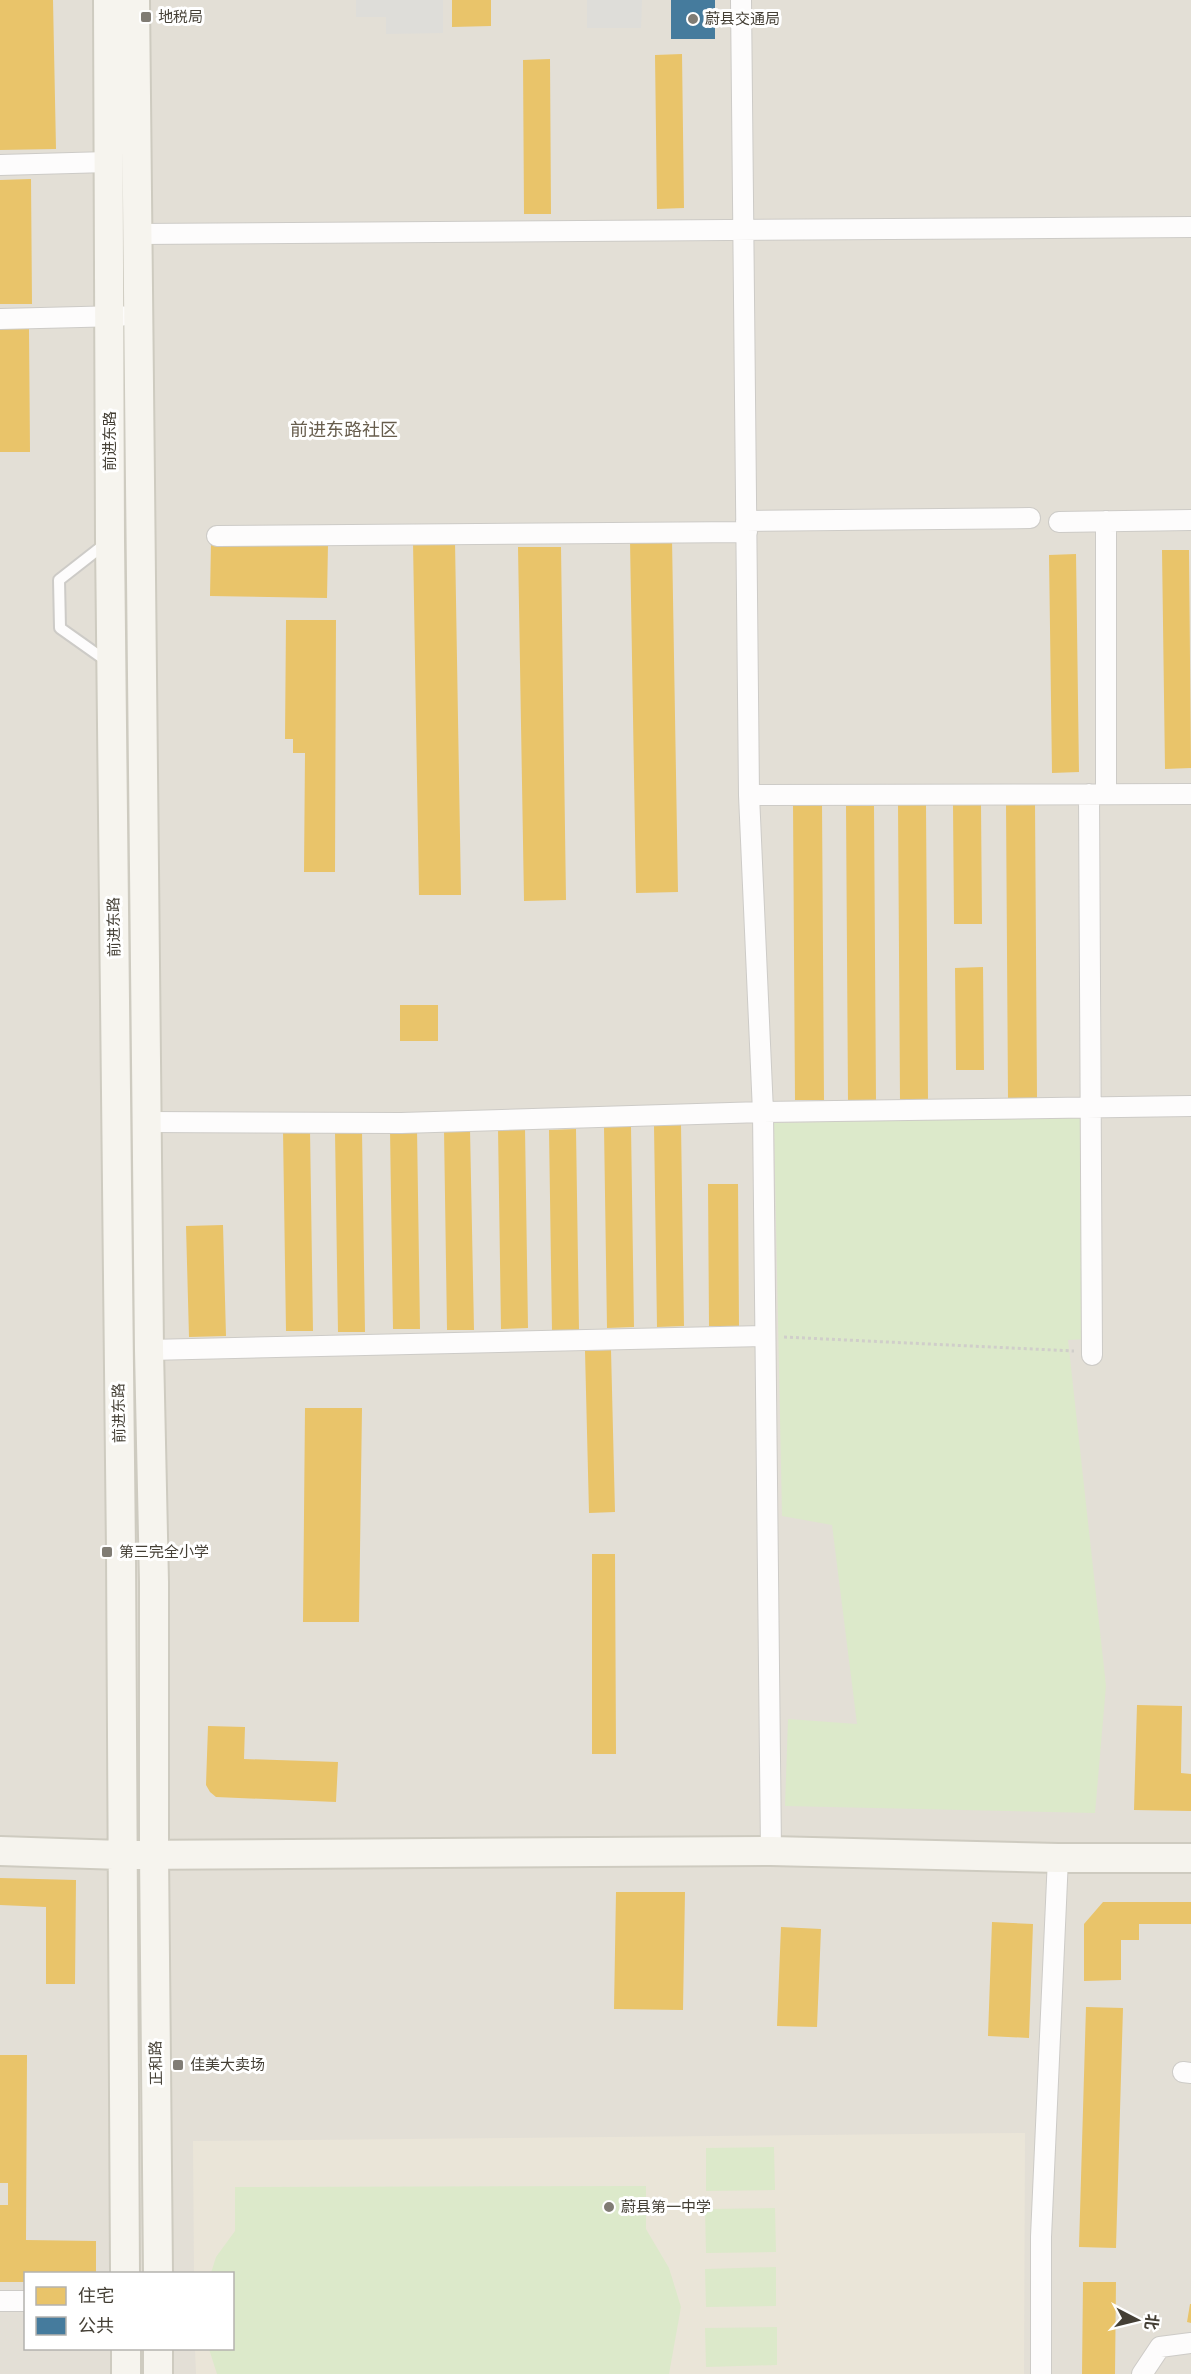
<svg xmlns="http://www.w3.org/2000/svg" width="1191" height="2374" font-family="'DejaVu Sans','Noto Sans SC',sans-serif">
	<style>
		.residential { fill: #e3dfd6; fill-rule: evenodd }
		.education { fill: #eae5d8 }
		.green { fill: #dce9ca }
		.parking { fill: #deddd9 }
		.homes { fill: #e9c46a }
		.public { fill: #457b9d }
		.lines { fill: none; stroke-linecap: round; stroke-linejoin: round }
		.lane-casing { stroke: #cdcbc7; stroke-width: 14 }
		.street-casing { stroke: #cdcbc7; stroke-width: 22 }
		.secondary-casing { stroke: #cecbc0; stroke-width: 32 }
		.path { stroke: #d0ceca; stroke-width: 3; stroke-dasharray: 3 3; stroke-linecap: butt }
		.lane { stroke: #fdfcfc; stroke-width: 10 }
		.street { stroke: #fdfcfc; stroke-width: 20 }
		.secondary { stroke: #f6f4ee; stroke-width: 28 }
		.poi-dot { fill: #807c74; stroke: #fff; stroke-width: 2 }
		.labels { text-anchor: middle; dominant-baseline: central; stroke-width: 6; stroke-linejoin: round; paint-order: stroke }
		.poi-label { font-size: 15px; fill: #443f35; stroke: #fff; text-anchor: start }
		.street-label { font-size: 15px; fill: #443f35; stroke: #fff }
		.quarter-label { font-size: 18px; fill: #675d4d; stroke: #fff }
	</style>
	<rect width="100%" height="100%" fill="#efeee9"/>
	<path class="residential" d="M0,0h1191v2374h-1191zM26,2274h206v74h-206z"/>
	<path class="education" d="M1025,2133l-1,241h-828l-1,-25 37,-1v-74l-38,-1 -1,-132z"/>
	<path class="green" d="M1084,1117l2,222 -18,1 38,346 -11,127 -310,-7 3,-87 69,5 -25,-199 -50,-9 -8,-393z
		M774,2147l1,43 -69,1v-43z
		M646,2186v43l23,39 12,39 -12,67h-452l-8,-25 23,-1v-74l-21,-1 5,-16 19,-26v-44z
		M775,2208l1,44 -70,1 -1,-44z
		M776,2267v39l-70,1 -1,-38z
		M777,2327v38l-71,2 -1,-39z"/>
	<path class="parking" d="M356,0h87v33l-57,1v-17h-30z
		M587,0h55l-1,28h-54z"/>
	<path class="homes" d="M0,0h53l3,149 -56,1z
		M452,0h39v26l-39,1z
		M682,54l2,154 -27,1 -2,-154z
		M550,59l1,155h-27l-1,-154z
		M31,179l1,125h-32v-124z
		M0,328h29l1,124h-30z
		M672,539l6,353 -42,1 -6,-353z
		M455,541l6,354h-42l-6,-353z
		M211,543l117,1 -1,54 -117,-2z
		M518,547h43l5,353 -42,1z
		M1162,550h27l2,218 -26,1z
		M1076,554l3,218 -27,1 -3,-218z
		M286,620h50l-1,252h-31l1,-119h-12v-14h-8z
		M1006,803h29l2,296h-29z
		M793,804h29l2,296h-29z
		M898,805h28l2,296h-28z
		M953,805h28l1,119h-28z
		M846,806h28l2,296h-28z
		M983,967l1,103h-28l-1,-102z
		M400,1005h38v36h-38z
		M681,1125l3,201 -27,1 -3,-201z
		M604,1127h27l3,200 -27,1z
		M417,1128l3,201h-27l-3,-200z
		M498,1128h27l3,200 -27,1z
		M444,1129h26l4,201h-27z
		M576,1129l3,201 -27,1 -3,-201z
		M283,1130h27l3,201h-27z
		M362,1131l3,201h-27l-3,-200z
		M708,1184h30l1,142h-30z
		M223,1225l3,111 -37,1 -3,-111z
		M611,1350l4,162 -26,1 -4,-162z
		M305,1408h57l-3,214h-56z
		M592,1554h23l1,200h-24z
		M1137,1705l45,1 -1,67 10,1v37l-57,-1z
		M208,1726l37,1 -1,32 94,3 -2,40 -120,-5 -6,-5 -4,-7z
		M0,1878l76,2 -1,104h-29v-77l-46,-2z
		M616,1892h69l-2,118 -69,-1z
		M1103,1902h88v22h-52v16h-18v40l-37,1v-57z
		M992,1922l41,2 -4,114 -41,-2z
		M781,1927l40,2 -4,98 -40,-1z
		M1086,2007l37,1 -7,240 -37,-1z
		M0,2055h27l-1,185 70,1v33h-70v8h-26v-77h8v-22h-8z
		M1083,2282h33l-1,92h-33z
		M1190,2304h1v19l-4,-1z"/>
	<path class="public" d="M671,0h44v39h-44z"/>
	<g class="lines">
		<defs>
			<path id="lane" d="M105,544l-46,36 1,48 48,34"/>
			<path id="street" d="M741,0l8,795 14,317 8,739
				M0,165l108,-3
				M138,234l1053,-7
				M0,319l121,-3
				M746,521l284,-3
				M1059,522l132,-2
				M217,536l530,-4
				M1089,794l3,561
				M1106,794v-273
				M749,795l442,-1
				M147,1122l254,1 362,-11 428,-6
				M149,1350l616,-14
				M1183,2072l8,1
				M0,2301h26
				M1041,2374v-137l17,-379
				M1142,2374l18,-27 31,-4"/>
			<path id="secondary" d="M108,0l2,540 11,1013 4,721
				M135,0l14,1350 5,232v271l4,421
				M0,1851l121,4 650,-4 287,7h133
				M126,2348v26
				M158,2348v26"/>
		</defs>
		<use href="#lane" class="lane-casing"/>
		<use href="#street" class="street-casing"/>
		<use href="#secondary" class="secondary-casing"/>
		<path class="path" d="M784,1337l290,14"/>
		<use href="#lane" class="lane"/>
		<use href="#street" class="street"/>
		<use href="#secondary" class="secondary"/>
	</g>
	<g class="poi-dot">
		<rect x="140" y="11" width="12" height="12" rx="3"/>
		<circle cx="693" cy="19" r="6"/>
		<rect x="101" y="1546" width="12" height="12" rx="3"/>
		<rect x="172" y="2059" width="12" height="12" rx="3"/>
		<circle cx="609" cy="2207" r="6"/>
	</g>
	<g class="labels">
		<g class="poi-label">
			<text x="158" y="17">地税局</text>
			<text x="705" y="19">蔚县交通局</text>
			<text x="119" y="1552">第三完全小学</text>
			<text x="190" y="2065">佳美大卖场</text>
			<text x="621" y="2207">蔚县第一中学</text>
		</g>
		<g class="street-label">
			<text transform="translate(110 441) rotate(-90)">前进东路</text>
			<text transform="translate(114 927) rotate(-91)">前进东路</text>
			<text transform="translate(119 1413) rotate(-91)">前进东路</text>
			<text transform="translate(156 2063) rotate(-91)">正和路</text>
		</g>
		<g class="quarter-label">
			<text x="344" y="429">前进东路社区</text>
		</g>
	</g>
	<rect x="24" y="2272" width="210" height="78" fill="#ffffff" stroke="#b4b2ae" stroke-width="1.5"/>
	<rect x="36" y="2287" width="30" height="18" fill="#e9c46a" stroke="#b4b2ae" stroke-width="1.5"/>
	<text x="78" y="2302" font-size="18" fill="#443f35">住宅</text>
	<rect x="36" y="2317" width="30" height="18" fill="#457b9d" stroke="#b4b2ae" stroke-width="1.5"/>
	<text x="78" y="2332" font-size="18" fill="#443f35">公共</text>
	<g transform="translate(1137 2320) rotate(97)" stroke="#ffffff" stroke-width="4.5" paint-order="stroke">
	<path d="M0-4.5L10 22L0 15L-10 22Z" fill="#443f35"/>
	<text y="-9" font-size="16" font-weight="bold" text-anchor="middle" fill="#443f35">北</text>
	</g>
</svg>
